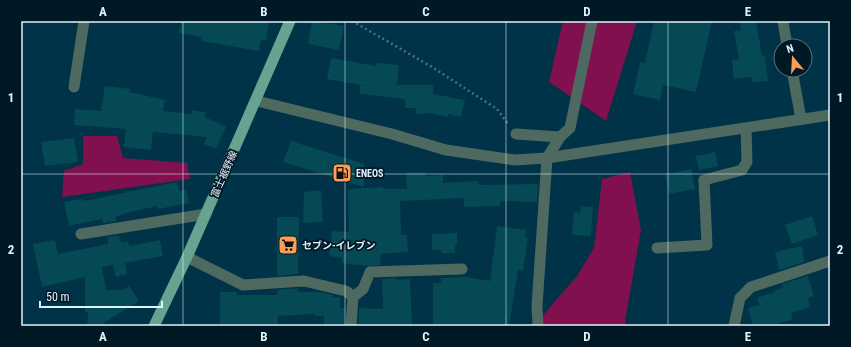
<svg xmlns="http://www.w3.org/2000/svg" width="851" height="347" font-family="'Roboto Condensed','Noto Sans JP',sans-serif">
	<style>
		.green { fill: #80104e }
		.building { fill: #054955 }
		.lines { fill: none; stroke-linecap: round; stroke-linejoin: round }
		.path { stroke: #487082; stroke-width: 2.5; stroke-dasharray: 2 3; stroke-linecap: butt }
		.minor { stroke: #4d6960; stroke-width: 11 }
		.tertiary { stroke: #4d6960; stroke-width: 11 }
		.primary { stroke: #68a391; stroke-width: 11 }
		.grid { fill: none; stroke: #e0f2fd; stroke-width: 1; stroke-opacity: 0.55 }
		.labels { text-anchor: middle; dominant-baseline: central; stroke-width: 3.5; stroke-linejoin: round; paint-order: stroke }
		.poi-label { font-size: 10px; font-weight: bold; fill: #e0f2fd; stroke: #011825; text-anchor: start }
		.street-label { font-size: 10px; fill: #e0f2fd; stroke: #011825 }
		.neatline { fill: none; stroke: #e0f2fd; stroke-width: 1.5 }
		.grid-label { font-size: 13px; text-anchor: middle; font-weight: bold; fill: #e0f2fd }
	</style>
	<rect width="100%" height="100%" fill="#003248"/>
	<path class="green" d="M563,21h74l-31,100 -57,-39z
		M83,136h34l6,22 64,5 3,16 -128,18 2,-26 19,-7z
		M630,172l11,58 -16,91 2,5h-87l-2,-5 39,-45 17,-28 8,-69z"/>
	<path class="building" d="M181,21h88l-3,19h-5l-2,11 -58,-10 1,-4 -23,-4z
		M312,21l32,5 -5,24 -31,-6z
		M654,21h58l-16,71 -33,-7 -3,15 -27,-6 7,-32 5,1z
		M740,21h16l6,35h3l3,25 -16,1v-5l-18,2 -2,-19 7,-1 -5,-28 7,-1z
		M331,58l45,8v-3l23,2 -2,20h36v9l32,6 -4,17 -13,-3v3l-18,-4 -14,1v-6h-11v-9l-45,-5v-8h5l-38,-7z
		M105,86l25,3 -1,3 36,8 -2,11 29,3v-4l13,2v5l21,10 -10,22 -12,-5 3,-7 -54,-5 -2,18 -27,-3 2,-18 -52,-4 1,-16 26,2z
		M74,138l4,24 -33,4 -4,-24z
		M291,141l73,23v23l-81,-25z
		M715,152l3,14 -19,4 -3,-14z
		M691,169l4,20 -26,5 -4,-20z
		M425,172l1,4 17,-1v8l35,-2 1,4 59,-1 -1,18 -37,-1v5l-36,1v-9l-64,3 1,34h6l1,17 -27,2 -1,11 -12,1 -26,-3v-5l-13,-2 3,-25 17,1 -1,-43 35,-2v2h24l-1,-16z
		M177,182l2,9 7,-1 3,13 -31,6 -1,-3 -31,7 -10,4v4l-13,2 -1,-4 -33,7 -5,-24 19,-3 1,2z
		M321,190l2,32 -20,1 1,-31z
		M581,206l12,1 -2,29 -19,-1 2,-23 6,1z
		M812,216l6,19 -26,9 -7,-19z
		M277,217h22l-1,57 -21,2z
		M497,226l29,4 -1,7 3,1 -5,33 -5,-1 -9,56h-76v-43h8v-5l26,-1 23,4z
		M457,233v12l-2,1v7h-14v-3h-9v-16z
		M119,235l2,8 7,-2 1,5 31,-6 3,16 -38,7 2,11 -11,3 -3,-12 -11,2 4,23h17l6,-4 10,15 -40,25h-12l1,-14h-3v-35l-43,10 -9,-43 22,-4 3,14 50,-10 -1,-7z
		M802,246l2,16 -25,8 -4,-18z
		M808,276l6,20 -6,2 2,9 -19,6 2,6 -23,7h-17l-5,-18 11,-3 -2,-7 18,-6v-2l8,-2 -1,-4z
		M396,278v2l14,-1 2,47h-54l1,-18 24,1 -1,-30z
		M298,288v4h21l14,3v2h7v11h5l-1,18h-20v-10h-9v-2l-37,2v10h-58v-34h17v3h40v-5z"/>
	<g class="lines">
		<path class="path" d="M352,21l80,46 65,42 11,15"/>
		<path class="minor" d="M783,21l4,25
			M792,70l9,49
			M74,87l10,-66
			M516,134l44,3 10,-9 22,-107
			M81,234l125,-20
			M657,248l50,-3 -3,-65 38,-10 5,-8 -1,-34
			M187,257l56,28 61,-4 42,10 7,6
			M351,326l2,-29 10,-8 7,-17 92,-3
			M538,326l-1,-20 10,-148 13,-21
			M734,326l6,-28 11,-11 79,-26"/>
		<path class="tertiary" d="M257,101l135,33 54,16 69,10 32,-2 283,-43"/>
		<path class="primary" d="M154,326l33,-69 103,-236"/>
	</g>
	<path class="grid" d="M183,21v305M345,21v305M506,21v305M668,21v305M21,174h809"/>
	<defs>
		<symbol id="fuel-square" viewBox="-11 -11 22 22"><rect x="-9" y="-9" width="18" height="18" rx="4" fill="#fe9c58" stroke="#011825"/><path d="M-5.5-6h7V0h2V4h1.3V-2.5L3-4.5l.8-.8L6-3V5H2.5V1h-1V6h-7ZM-4.2-4.7v3.2H.2V-4.7Z" fill="#111"/></symbol>
		<symbol id="supermarket-square" viewBox="-11 -11 22 22"><rect x="-9" y="-9" width="18" height="18" rx="4" fill="#fe9c58" stroke="#011825"/><path d="M-6-5.5h2.5l.6 2H6L4.5 2H-2.5L-4.4-4H-6ZM-1.5 3.2a1.3 1.3 0 1 0 .1 0ZM3 3.2a1.3 1.3 0 1 0 .1 0Z" fill="#111"/></symbol>
	</defs>
	<g fill-rule="evenodd">
		<use href="#fuel-square" x="331" y="162" width="22" height="22"/>
		<use href="#supermarket-square" x="277" y="234" width="22" height="22"/>
	</g>
	<g class="labels">
		<g class="poi-label">
			<text x="356" y="173">ENEOS</text>
			<text x="302" y="245">セブン-イレブン</text>
		</g>
		<g class="street-label">
			<text transform="translate(224 174) rotate(-66)">富士裾野線</text>
		</g>
	</g>
	<rect width="851" height="347" fill="none" stroke="#011825" stroke-width="44"/>
	<g transform="translate(793 58) rotate(342)"><circle r="19" fill="#011825" stroke="#5a6f7b"/>
	<path d="M0-3L7 15L0 10L-7 15Z" fill="#fe9c58"/>
	<text y="-6" font-size="11" font-weight="bold" text-anchor="middle" fill="#e0f2fd">N</text>
	</g>
	<path d="M40 301v6h122v-6" fill="none" stroke="#e0f2fd" stroke-width="2"/>
	<text x="46" y="301" font-size="12" fill="#e0f2fd" stroke="#011825" stroke-width="3" paint-order="stroke">50 m</text>
	<rect x="22" y="22" width="807" height="303" class="neatline"/>
	<g class="grid-label">
		<text x="103" y="16">A</text>
		<text x="264" y="16">B</text>
		<text x="426" y="16">C</text>
		<text x="587" y="16">D</text>
		<text x="748" y="16">E</text>
		<text x="11" y="102">1</text>
		<text x="840" y="102">1</text>
		<text x="11" y="254">2</text>
		<text x="840" y="254">2</text>
		<text x="103" y="341">A</text>
		<text x="264" y="341">B</text>
		<text x="426" y="341">C</text>
		<text x="587" y="341">D</text>
		<text x="748" y="341">E</text>
	</g>
</svg>
